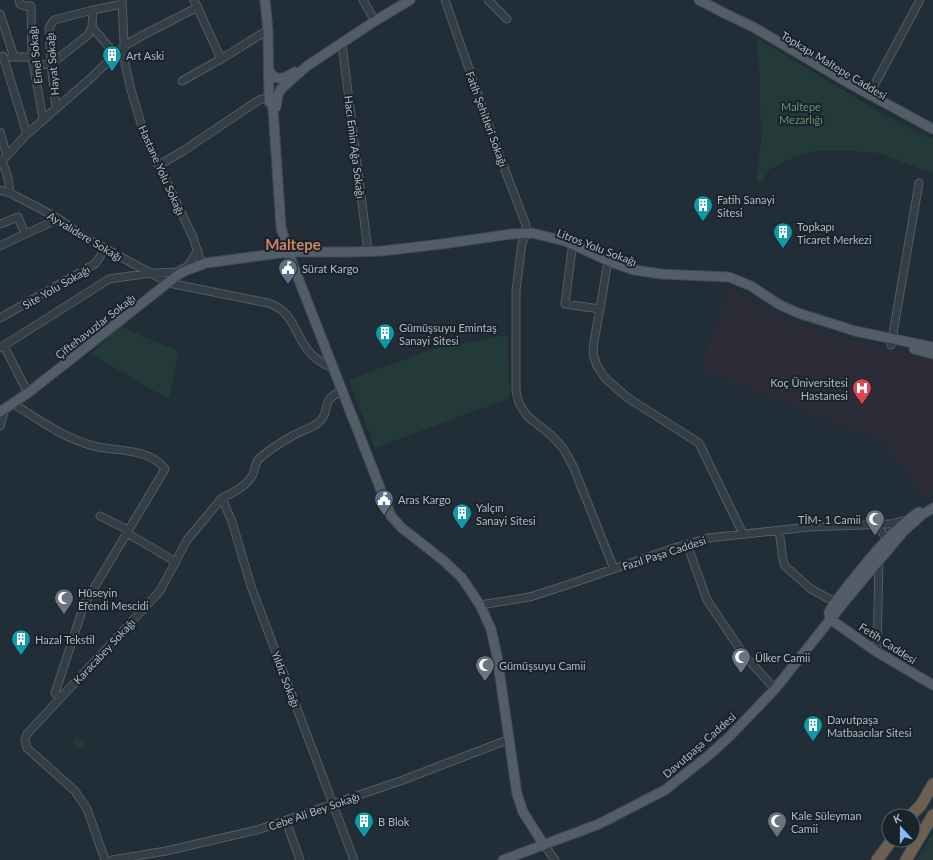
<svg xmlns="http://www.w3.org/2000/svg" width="933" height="860" font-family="Lato,sans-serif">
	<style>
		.medical { fill: #2c2c39 }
		.green { fill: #243a39 }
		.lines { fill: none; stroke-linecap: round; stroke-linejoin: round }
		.minor-casing { stroke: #525c65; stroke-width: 9 }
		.major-casing { stroke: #414a54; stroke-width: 11 }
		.highway-casing { stroke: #3f4952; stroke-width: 13 }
		.minor { stroke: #343e47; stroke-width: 7 }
		.major { stroke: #525d68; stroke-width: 9 }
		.highway { stroke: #6d5f51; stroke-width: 11 }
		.labels { text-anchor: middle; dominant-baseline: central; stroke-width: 4; stroke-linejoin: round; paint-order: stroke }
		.street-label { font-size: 11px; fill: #afb9c4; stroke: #1a232c }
		.poi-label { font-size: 11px; fill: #afb9c4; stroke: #1a232c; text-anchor: start }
		.park-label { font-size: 11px; fill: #67946c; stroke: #1a232c }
		.district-label { font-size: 15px; font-weight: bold; fill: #d0835e; stroke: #1a232c }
	</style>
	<rect width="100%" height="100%" fill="#212d37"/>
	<path class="medical" d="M730,288l46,27 64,23 93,20v133l-9,6 -42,-56 -182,-72z"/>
	<path class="green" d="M756,37l125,76 52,26v33l-15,-4 -39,-15 -30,-2h-36l-26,9 -18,10 -9,14 -4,-5 5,-35 -2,-84z
		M119,326l59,25 -8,45 -2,3 -77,-45z
		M507,335l3,63 -135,50 -26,-68 80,-30z
		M78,735l9,9 -6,6 -9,-8z
		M933,833v27h-16z"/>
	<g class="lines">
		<defs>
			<path id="minor" d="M19,0l1,4 5,2h6l1,51 11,62
				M122,0l3,64 6,26 14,47 48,100 7,23 6,3
				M194,0l27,59
				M363,0l12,21
				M445,0l52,149 29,76v8l-4,10 -6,48v100l3,12 8,13 24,19 12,13 10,18 41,103
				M488,0l19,19
				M0,14l14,43
				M92,27l23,27
				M342,44l26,207
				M3,56l24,78
				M11,57h21
				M34,65l17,-1 37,-29 4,-8 1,-17
				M182,81l39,-22 47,-29
				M869,95l51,-95
				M56,108l-5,-44 -2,-36 5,-8 39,-10 29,-6
				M0,132l7,24
				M2,161l6,17 2,15
				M0,163l27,-29 64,-56 33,-32 19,-11 55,-28
				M159,165l24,-14 76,-51 10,-3
				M0,190l10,3 29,15 20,11 25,18 85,46 99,20c25,8 25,27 39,46 6,9 16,15 27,20
				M0,224l18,-7 7,17 -25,12
				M25,234l34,-15
				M572,249l-7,55 35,5
				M607,266l-7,43 -6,32 -1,13 4,12 8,12 23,20 71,45 44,91
				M0,318l95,-54 10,-15
				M891,345l28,-162
				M4,346l24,47
				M0,348l109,-69 42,-6 26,-1 11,-6 10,-16
				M14,404c26,17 53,36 84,43 22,4 52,2 67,22l-81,136 -29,88 6,4
				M0,426l5,-17
				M222,498l10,24 20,67 102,271
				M100,516l28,14
				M876,524l11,15
				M779,530l4,30 2,6 26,23 24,13
				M127,533l49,29
				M687,544l20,56 37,55 31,34
				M480,605l50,-8 40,-13 104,-36 34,-10 101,-11 81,-3 16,-4
				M877,652l2,-91
				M286,821l14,39
				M544,845l11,15
				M105,860l-18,-51 -12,-18 -48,-43 -2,-8 2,-6 133,-143 27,-51 35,-42c11,-5 25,-12 31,-24 2,-5 2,-10 5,-14 9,-9 27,-20 38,-26 7,-4 16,-6 22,-11 15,-13 0,-22 24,-32
				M112,860l54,-9 91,-21 146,-50 107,-41"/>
			<path id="major" d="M265,0l3,30 1,72
				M699,0l25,13 31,15 97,57 81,44
				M269,70c6,13 16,8 26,2
				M269,97l2,1 2,11 8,118 7,25 103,264 11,12 42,33 18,17 18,27 11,24 6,27 20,138 6,18 21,33
				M276,107l2,-12 3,-6 26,-23 68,-45 35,-21
				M914,349l19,5
				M0,412l28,-19 151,-119 8,-4 19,-7 82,-11h63l31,-1 60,-7 70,-10 20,-1 33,8 46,21 23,8 27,4 68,3 22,9 29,19 18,8 57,18 78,16
				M830,619l-1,-7 6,-10c25,-31 51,-68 84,-90
				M830,619l47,33 56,33
				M503,860l96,-36 66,-34 44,-35 21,-19 45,-47 70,-88 58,-69 20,-18 10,-6"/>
			<path id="highway" d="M910,816l11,-11 12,-21
				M877,860l15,-20
				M906,860l27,-45"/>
		</defs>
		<use href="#minor" class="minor-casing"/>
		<use href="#major" class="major-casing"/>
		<use href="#highway" class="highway-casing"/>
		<use href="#minor" class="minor"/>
		<use href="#major" class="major"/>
		<use href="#highway" class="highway"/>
	</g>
	<defs>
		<symbol id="building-pin" viewBox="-11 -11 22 30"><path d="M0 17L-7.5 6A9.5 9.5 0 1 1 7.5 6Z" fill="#0f9aa8" stroke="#1a232c"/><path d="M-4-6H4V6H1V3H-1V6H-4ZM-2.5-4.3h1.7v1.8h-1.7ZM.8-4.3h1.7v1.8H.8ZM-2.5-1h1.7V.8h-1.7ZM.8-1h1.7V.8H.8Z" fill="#fff"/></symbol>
		<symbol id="civic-pin" viewBox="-11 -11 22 30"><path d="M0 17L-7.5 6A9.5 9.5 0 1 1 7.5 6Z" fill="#5c6f8a" stroke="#1a232c"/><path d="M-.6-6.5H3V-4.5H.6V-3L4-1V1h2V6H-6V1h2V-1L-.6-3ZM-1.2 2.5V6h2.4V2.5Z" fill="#fff"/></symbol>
		<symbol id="hospital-pin" viewBox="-11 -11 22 30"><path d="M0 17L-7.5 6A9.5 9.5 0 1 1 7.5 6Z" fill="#e0444e" stroke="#1a232c"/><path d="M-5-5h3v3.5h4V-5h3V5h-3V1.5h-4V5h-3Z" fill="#fff"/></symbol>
		<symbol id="mosque-pin" viewBox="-11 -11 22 30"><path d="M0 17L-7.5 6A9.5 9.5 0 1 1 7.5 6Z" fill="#6b7280" stroke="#1a232c"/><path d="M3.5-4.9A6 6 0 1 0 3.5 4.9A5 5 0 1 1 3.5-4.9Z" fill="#fff"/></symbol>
	</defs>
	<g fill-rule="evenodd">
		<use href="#building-pin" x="101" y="44" width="22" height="30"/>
		<use href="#building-pin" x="692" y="194" width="22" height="30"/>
		<use href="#building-pin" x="772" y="221" width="22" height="30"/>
		<use href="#civic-pin" x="277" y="257" width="22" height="30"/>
		<use href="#building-pin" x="374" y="322" width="22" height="30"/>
		<use href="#hospital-pin" x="851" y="377" width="22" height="30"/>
		<use href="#civic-pin" x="373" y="488" width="22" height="30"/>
		<use href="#building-pin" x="451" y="502" width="22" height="30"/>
		<use href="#mosque-pin" x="864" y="508" width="22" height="30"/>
		<use href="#mosque-pin" x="53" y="587" width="22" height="30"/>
		<use href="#building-pin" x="10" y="628" width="22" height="30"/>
		<use href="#mosque-pin" x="730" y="646" width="22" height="30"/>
		<use href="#mosque-pin" x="474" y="654" width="22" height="30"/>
		<use href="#building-pin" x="802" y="714" width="22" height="30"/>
		<use href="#building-pin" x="353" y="810" width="22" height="30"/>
		<use href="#mosque-pin" x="766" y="810" width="22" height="30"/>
	</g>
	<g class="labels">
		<g class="street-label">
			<text transform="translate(35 55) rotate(-96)">Emel Sokağı</text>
			<text transform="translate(52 64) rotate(-95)">Hayat Sokağı</text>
			<text transform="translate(834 65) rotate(31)">Topkapı Maltepe Caddesi</text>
			<text transform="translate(487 119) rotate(70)">Fatih Şehitleri Sokağı</text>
			<text transform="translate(355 147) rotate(83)">Hacı Emin Ağa Sokağı</text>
			<text transform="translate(162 170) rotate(66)">Hastane Yolu Sokağı</text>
			<text transform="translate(85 236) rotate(31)">Ayvalıdere Sokağı</text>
			<text transform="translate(597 247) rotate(21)">Litros Yolu Sokağı</text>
			<text transform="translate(56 287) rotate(-30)">Site Yolu Sokağı</text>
			<text transform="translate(95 326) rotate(-38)">Çiftehavuzlar Sokağı</text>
			<text transform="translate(664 553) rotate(-18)">Fazıl Paşa Caddesi</text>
			<text transform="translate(888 643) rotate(33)">Fetih Caddesi</text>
			<text transform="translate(104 651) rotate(-47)">Karacabey Sokağı</text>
			<text transform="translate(286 679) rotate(69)">Yıldız Sokağı</text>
			<text transform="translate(699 745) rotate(-41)">Davutpaşa Caddesi</text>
			<text transform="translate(314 811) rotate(-19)">Cebe Ali Bey Sokağı</text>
		</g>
		<g class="poi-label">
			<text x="126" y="55">Art Aski</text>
			<text x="717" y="199">Fatih Sanayi<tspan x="717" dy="13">Sitesi</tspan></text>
			<text x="797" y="226">Topkapı<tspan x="797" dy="13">Ticaret Merkezi</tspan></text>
			<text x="302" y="268">Sürat Kargo</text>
			<text x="399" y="327">Gümüşsuyu Emintaş<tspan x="399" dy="13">Sanayi Sitesi</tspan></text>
			<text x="848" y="382" text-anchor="end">Koç Üniversitesi<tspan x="848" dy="13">Hastanesi</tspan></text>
			<text x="398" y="499">Aras Kargo</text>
			<text x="476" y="507">Yalçın<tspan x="476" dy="13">Sanayi Sitesi</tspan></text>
			<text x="861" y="519" text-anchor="end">TİM- 1 Camii</text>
			<text x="78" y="592">Hüseyin<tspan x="78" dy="13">Efendi Mescidi</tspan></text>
			<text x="35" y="639">Hazal Tekstil</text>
			<text x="755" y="657">Ülker Camii</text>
			<text x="499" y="665">Gümüşsuyu Camii</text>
			<text x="827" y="719">Davutpaşa<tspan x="827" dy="13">Matbaacılar Sitesi</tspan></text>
			<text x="791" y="815">Kale Süleyman<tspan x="791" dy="13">Camii</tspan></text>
			<text x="378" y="821">B Blok</text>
		</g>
		<g class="park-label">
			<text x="801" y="106">Maltepe<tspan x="801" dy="13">Mezarlığı</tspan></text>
		</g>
		<g class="district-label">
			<text x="293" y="244">Maltepe</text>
		</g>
	</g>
	<g transform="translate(901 828) rotate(339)"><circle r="19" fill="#1a232c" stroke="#565f69"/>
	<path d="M0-3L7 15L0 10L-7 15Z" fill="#83bbf4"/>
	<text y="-6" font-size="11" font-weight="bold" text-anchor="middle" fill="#afb9c4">K</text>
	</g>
</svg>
